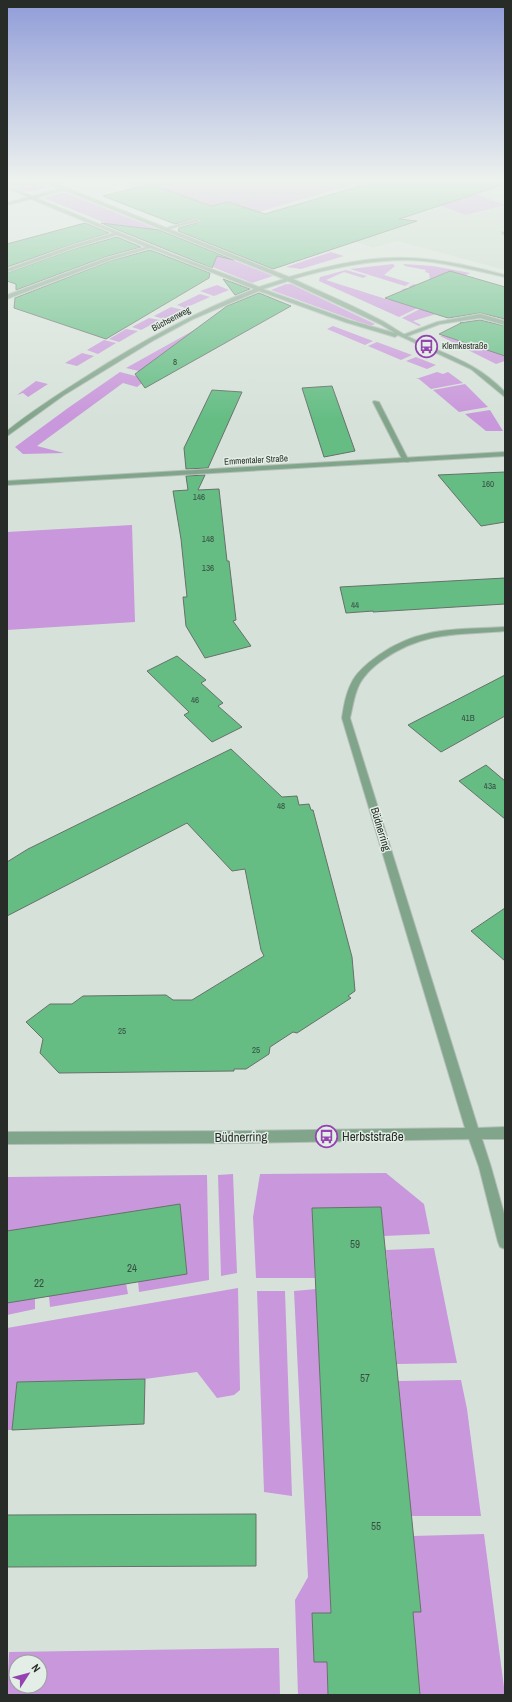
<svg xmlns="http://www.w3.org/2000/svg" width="512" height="1702" font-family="'Archivo Narrow',sans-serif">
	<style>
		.built { fill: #c5d7ca }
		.green { fill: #c997db; fill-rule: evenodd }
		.building { fill: #65bd84; stroke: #667169 }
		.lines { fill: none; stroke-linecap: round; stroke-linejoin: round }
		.service-casing { stroke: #b3beb6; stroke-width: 2 }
		.minor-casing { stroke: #b3beb6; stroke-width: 2 }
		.tertiary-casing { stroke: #b3beb6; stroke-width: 2 }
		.service { fill: #81a58b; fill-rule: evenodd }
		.minor { fill: #81a58b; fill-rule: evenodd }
		.tertiary { fill: #81a58b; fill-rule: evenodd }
		.labels { text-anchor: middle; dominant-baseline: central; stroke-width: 3; stroke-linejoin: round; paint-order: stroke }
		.far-street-label { font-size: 9px; fill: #282c29; stroke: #e3efe6 }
		.far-poi-label { font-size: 9px; fill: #282c29; stroke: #e3efe6; text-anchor: start }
		.number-label { font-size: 9px; fill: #375040 }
		.street-label { font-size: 11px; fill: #282c29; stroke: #e3efe6 }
		.near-number-label { font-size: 11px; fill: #375040 }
		.near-poi-label { font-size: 13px; fill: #282c29; stroke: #e3efe6; text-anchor: start }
		.near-street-label { font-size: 13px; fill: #282c29; stroke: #e3efe6 }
	</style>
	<rect width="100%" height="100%" fill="#d6e2d9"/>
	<path class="built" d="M367,180h138v90l-108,-29 -24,7 -106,-38z"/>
	<path class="green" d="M7,180h26l16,7 -22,5 -20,-8z
		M120,180h247l-128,38 -91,-35 -12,3z
		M471,192l34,13 -39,10 -30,-11z
		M61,193h6l206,83 -21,7 -208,-85z
		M331,252l13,4 -43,13 -15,-2z
		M393,264l2,2 -11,9 26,8 -5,3 -55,-17z
		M403,264l30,2 37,7 -6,3 41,23v21h-3l1,-5 -71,-14 -33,16 -80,-36 1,-4 26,-7 21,6 -4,2 -19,-6 -18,8 63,20 27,-5 -15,-5 5,-2 15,5 2,-1 -15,-5 6,-3 9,3 7,-7 -1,-7 -4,-1 1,-2 -21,-4z
		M286,284h5l84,40 -5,2 -99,-36z
		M217,285l12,5 -15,6 -14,-5z
		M200,294l10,3 -25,11 -8,-3z
		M428,305l8,9 -23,7 8,4 -2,1 -17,-8z
		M171,307l12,3 -20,9 -9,-3z
		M149,318l11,2 -19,10 -9,-3z
		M205,324l-50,51 -29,-7z
		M333,326l40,15 -8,4 -38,-16z
		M126,329l12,2 -19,11 -10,-3z
		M446,334l59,22v5l-9,3 -56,-28z
		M104,340l12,3 -18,11 -11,-4z
		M377,342l35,13 -11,5 -33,-14z
		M82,353l12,3 -17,10 -12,-3z
		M416,357l20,8 -9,4 -21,-8z
		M120,372l27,7 -10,8 -14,-4 -86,63 27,7 -41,1 -8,-7 53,-39z
		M437,372l6,2 5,-2 15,11 -32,6 -12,-10h-3z
		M36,381l12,3 -20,13 -5,-4 -6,2z
		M465,384l23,23 -29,5 -26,-22z
		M490,410l13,21h-17l-21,-17z
		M132,525l3,97 -128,8v-98z
		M386,1173l38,31 6,30 -46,2 -3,-29 -69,1 3,70h-59l-3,-61 7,-43z
		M233,1174l4,99 -16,3 -3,-101z
		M207,1175l2,105 -70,12 -1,-11 49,-8 -7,-69 -173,28v-55z
		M434,1248l23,115 -60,1 -11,-114z
		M126,1283l2,11 -78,13 -1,-11z
		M238,1288l2,102 -6,5 -17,3 -20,-26 -52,7 -128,3 -5,48h-5v-102z
		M316,1289l15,324h-19l2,49h13l1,33h-30l-3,-95 13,-23 -14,-286z
		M257,1291h28l7,205 -28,-4z
		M35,1298v11l-28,6v-12z
		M461,1380l6,29 14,107h-70l-13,-135z
		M484,1534l21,161h-85l-7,-83h8l-8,-76z
		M279,1648l1,47h-273l2,-43zM16,1662h24v24h-24z"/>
	<path class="building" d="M381,180h118l1,6 -101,33 18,2 -144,48 -95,-38 1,-3 20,-6 1,-1 -2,-3 -23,6 -72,-28 47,-12 61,22 17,-4 37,12z
		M85,223l24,10 -39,12 -63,22v-23z
		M101,223l58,7 75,30 -17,-4 -5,12z
		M117,237l24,10 -36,10 -89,33v-6l-9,-3v-8l67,-24z
		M150,250l60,23 -1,5 -103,61 -92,-31 1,-10 95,-37z
		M450,271l55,16v32l-25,-6 -32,5 -63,-20z
		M223,279l27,10 -15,6z
		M259,293l32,13 -146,82 -10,-14 92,-68z
		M480,320l25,6v30l-66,-22 22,-11h-1z
		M332,386l23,65 -31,6 -22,-69z
		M212,390l30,2 -34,76 -22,1 -2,-21z
		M505,472v50l-24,4 -43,-51z
		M205,475l-7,15 21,-1 8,72h2l7,59 -3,1 18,25 -46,12 -19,-32 -3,-29h4l-6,-58 -8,-48 15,-1 -2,-14z
		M505,578v26l-132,8v-1l-27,2 -6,-26z
		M177,656l29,24 -5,3 22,20 -5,3 24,21 -30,15 -28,-27 5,-3 -42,-41z
		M505,675v41l-64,36 -33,-27z
		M231,749l51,48 15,-1 2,9 10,-1 2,6h2l39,147 3,34 -7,5 3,2 -54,35 -4,-1 -23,15 -1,7 -23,15h-12v2l-175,2 -19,-20 3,-14 -17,-17 24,-18h22l11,-8 83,-1 7,5h19l72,-44 -3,-6 -16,-81 -13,2 -45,-48 -180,93v-54l21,-13z
		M486,765l19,16v38l-46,-38z
		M505,908v53l-34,-30z
		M180,1204l7,70 -180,29v-72z
		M381,1207l40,405h-8l7,83h-92l-1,-33h-13l-2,-49h19l-19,-405z
		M145,1379l-1,45 -132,6 5,-48z
		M256,1514v52l-249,1v-52z"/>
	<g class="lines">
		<defs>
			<path id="service" d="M197,219l2,2 -34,9 -2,-1z
				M502,232h3v3l-3,-1z
				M480,314l25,7v4l-25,-7 -40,6 -35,13 -5,-1 37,-14z
				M374,401l5,1 30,59 -1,1 -5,-1 -30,-59z"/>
			<path id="minor" d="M40,180h7l242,97c38,-11 80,-21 120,-19 33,1 64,9 96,17v2c-32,-7 -64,-16 -97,-17 -39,0 -78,8 -115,19 30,14 62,27 91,43 7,4 14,9 21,13 38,20 68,24 100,57v5l-34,-28 -73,-34 -3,2 -50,-15 -86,-31 -66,28 -39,21 -90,55 -57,41v-5c25,-20 53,-38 80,-55 53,-34 108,-64 167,-87l-104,-41 -40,12 -103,39v-4l99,-37 40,-11 -29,-12 -43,13 -67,24v-3l63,-23 43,-13 -82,-34 -24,6v-2l21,-6 -21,-9v-2l25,10 28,-7zM64,190l220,89 -25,8 -87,-33 -136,-56zM288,281l92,43 15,9 -46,-13 -86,-31z
				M505,627v4c-47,4 -80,0 -121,28 -9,6 -18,14 -24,24 -6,11 -7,23 -10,35l128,410 27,-1v12h-23l9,28 14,50v32l-5,-2 -2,-5 -19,-75 -10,-28 -226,4 -236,1v-12l236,-1 222,-3 -123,-410c2,-13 4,-26 11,-38 6,-10 16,-18 26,-25 42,-29 78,-25 126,-28z"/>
			<path id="tertiary" d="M505,452v4l-498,29v-4z"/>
		</defs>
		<use href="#service" class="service-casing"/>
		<use href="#minor" class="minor-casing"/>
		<use href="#tertiary" class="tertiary-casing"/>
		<use href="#service" class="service"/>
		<use href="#minor" class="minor"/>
		<use href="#tertiary" class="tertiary"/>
	</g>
	<linearGradient id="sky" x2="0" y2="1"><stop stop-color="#909cd8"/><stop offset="0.43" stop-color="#edf2ee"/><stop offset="1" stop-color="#edf2ee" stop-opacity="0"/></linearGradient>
	<rect width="512" height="419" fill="url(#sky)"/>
	<defs>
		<symbol id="bus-ring" viewBox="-11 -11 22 22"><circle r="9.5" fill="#e3efe6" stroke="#9643b2" stroke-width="1.5"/><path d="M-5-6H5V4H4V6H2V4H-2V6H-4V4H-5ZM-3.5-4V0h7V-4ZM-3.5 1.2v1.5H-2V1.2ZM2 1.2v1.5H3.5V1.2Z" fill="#9643b2"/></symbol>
	</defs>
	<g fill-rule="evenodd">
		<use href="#bus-ring" x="414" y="334" width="25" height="25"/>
		<use href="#bus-ring" x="314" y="1124" width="25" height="25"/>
	</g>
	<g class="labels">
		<g class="far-street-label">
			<text transform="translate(171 319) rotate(-28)">Büchsenweg</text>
			<text transform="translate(256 460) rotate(-3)">Emmentaler Straße</text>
		</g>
		<g class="far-poi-label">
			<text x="442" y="346">Klemkestraße</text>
		</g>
		<g class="number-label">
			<text x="175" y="362">8</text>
			<text x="488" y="484">160</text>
			<text x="199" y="497">146</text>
			<text x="208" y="539">148</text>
			<text x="208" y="568">136</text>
			<text x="355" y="605">44</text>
			<text x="195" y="700">46</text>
			<text x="468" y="718">41B</text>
			<text x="490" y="786">43a</text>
			<text x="281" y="806">48</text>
			<text x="122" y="1031">25</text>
			<text x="256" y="1050">25</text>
		</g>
		<g class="street-label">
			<text transform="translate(381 829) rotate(73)">Büdnerring</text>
		</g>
		<g class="near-number-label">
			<text x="355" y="1244">59</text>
			<text x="132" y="1268">24</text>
			<text x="39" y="1283">22</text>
			<text x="365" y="1378">57</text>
			<text x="376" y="1526">55</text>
		</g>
		<g class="near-poi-label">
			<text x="342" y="1136">Herbststraße</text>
		</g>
		<g class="near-street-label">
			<text transform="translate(241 1137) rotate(-1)">Büdnerring</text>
		</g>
	</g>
	<rect width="512" height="1702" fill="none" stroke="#282c29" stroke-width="16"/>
	<g transform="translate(28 1674) rotate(54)"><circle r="19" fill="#e3efe6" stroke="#98a19a"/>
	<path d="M0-3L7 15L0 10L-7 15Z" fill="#9643b2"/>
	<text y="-6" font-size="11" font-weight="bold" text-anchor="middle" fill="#282c29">N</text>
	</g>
</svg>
